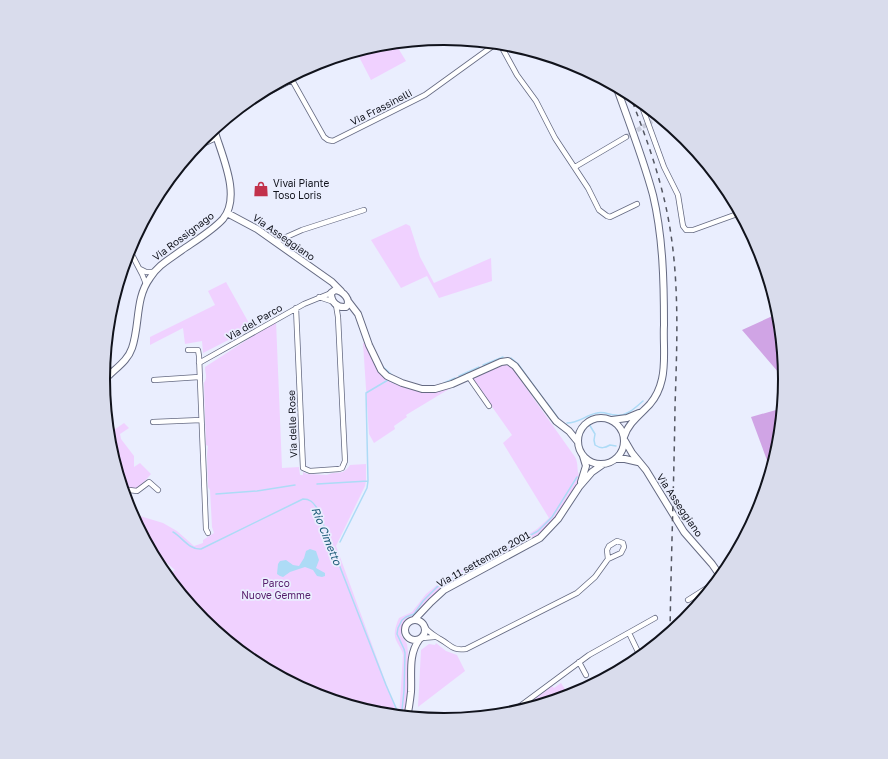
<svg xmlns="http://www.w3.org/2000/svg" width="888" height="759" font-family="'Golos Text',sans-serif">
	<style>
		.green { fill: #f0d1ff }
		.forest { fill: #d0a4e5 }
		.water { fill: #addbf6 }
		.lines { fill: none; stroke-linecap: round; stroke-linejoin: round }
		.stream { stroke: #addbf6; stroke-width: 1.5 }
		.street-tunnel { stroke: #c9cddc; stroke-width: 4.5; stroke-dasharray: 4.5 2; stroke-linecap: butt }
		.street-casing { stroke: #656a82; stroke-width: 6 }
		.secondary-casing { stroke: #656a82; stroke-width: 8 }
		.street { stroke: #fff; stroke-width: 4.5 }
		.secondary { stroke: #fff; stroke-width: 6 }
		.rail { stroke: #535661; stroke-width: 1.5; stroke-dasharray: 5 5; stroke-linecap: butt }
		.labels { text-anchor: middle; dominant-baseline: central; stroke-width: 3.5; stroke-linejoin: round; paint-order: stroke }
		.street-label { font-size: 10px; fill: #11131c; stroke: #eaeefe }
		.poi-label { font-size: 10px; fill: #11131c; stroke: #eaeefe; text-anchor: start }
		.park-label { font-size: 10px; fill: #58216d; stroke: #eaeefe }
		.water-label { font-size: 11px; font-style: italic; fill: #1a5976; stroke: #eaeefe }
		.rim { fill: none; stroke: #11131c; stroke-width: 2 }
	</style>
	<rect width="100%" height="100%" fill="#eaeefe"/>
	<path class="green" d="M395,43l11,18 -35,19 -15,-29 22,-6z
		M406,224l4,2 10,31 14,26 57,-25 1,23 -53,17 -12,-22 -26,12 -30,-48z
		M226,282l24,43 -4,2 2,3 -45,23 -1,-12 -17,3 -2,-16 -33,17v-8l65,-32 -7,-14z
		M276,321l6,147 17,-1 1,8h3v-3l4,2 20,1c10,-5 15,2 23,-10l16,-1v17l-1,5 -29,60 62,170 -21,-2 -64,-19 -59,-32 -52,-42 -36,-44 9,-7 -28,-24 -17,-33 33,10 14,8 17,15 9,-3v-3l11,-7 -2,-6 -2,-37 -2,-3 -1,-32 1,-9 -2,-1 -2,-62c4,-6 1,-10 1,-16z
		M363,343h4l5,14 20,20 33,12 29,-3 -48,29 1,2 -13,9 1,3 -21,14 -5,-9z
		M502,364l7,2 3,2 63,89c4,7 1,14 5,20 -11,24 -27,48 -49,63l-85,45 -15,12 -14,18 -12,6 -2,3 -2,11 6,9 1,8 -1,41 -4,24h-4l4,-62c-1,-6 -5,-10 -7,-15 -3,-7 0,-15 3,-22l13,-6 14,-18 17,-14 86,-46 8,-5 12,-11 -46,-75 9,-8 -41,-58z
		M124,423l5,5 -9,6 1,5 13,17v11l6,-4 11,11 -14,16c-3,-1 -7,-1 -10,-2 -11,-5 -18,-41 -19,-54z
		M436,643l10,8 11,4 8,16 -47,36 3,-57 8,-6 6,1z
		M561,683l9,14 -55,16 37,-27 2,2z"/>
	<path class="forest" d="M779,313l6,67 -43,-50z
		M783,408l-4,38 -8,25 -20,-54z"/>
	<path class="water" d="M310,549l6,2 3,9 -3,8 9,5v3l-3,1 -5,-1 -4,-6 -8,-3 -15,5 -7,5 -3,-1 -3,-2 1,-10 2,-3 6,-1 7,5 6,1 5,-8 2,-7z"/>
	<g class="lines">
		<path class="stream" d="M511,358l7,6 27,37
			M483,365l20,-8
			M382,366l10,9
			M459,376l20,-9
			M444,383l11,-5
			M424,392h10
			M547,403l11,15
			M567,423c12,0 19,-8 30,-10 7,-2 12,2 19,2 10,2 20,-8 27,-14
			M589,424l6,10 -1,6 1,5c6,4 10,3 15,0l6,1
			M317,484l51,-3
			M216,494l41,-3 38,-6
			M173,532c9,5 16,18 28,17l102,-50c7,0 10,3 14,9l69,177 14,32
			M340,542l27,-54 1,-7 -2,-88 22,-13 7,3
			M402,710l2,-19 1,-38 -1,-4 -7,-15 1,-6 4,-8 4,-3 8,-3 9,-13 14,-14 101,-56 14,-14 25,-40"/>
		<path class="street-tunnel" d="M626,137l33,-20"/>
		<defs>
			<path id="street" d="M500,44l17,31 19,26 19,37 33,50 11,22 8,6 3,1 27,-13
				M640,101l24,66 14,28 4,25 1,6 3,4h7l47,-17
				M243,105l49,-25 32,57 4,3 5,1 92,-46 72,-52
				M194,148l22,-10
				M575,167l51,-30
				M275,242l27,-12 62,-20
				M129,249l13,25 4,10
				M140,269l6,3h8
				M319,297l15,5
				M296,308l7,160 7,3 29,-2 3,-1 3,-7 -7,-144 -2,-12
				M188,350h10l1,6 7,173 2,4
				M105,355l5,19
				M199,363l105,-59 27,-11
				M468,376l21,30
				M154,380l45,-3
				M153,422l48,-2
				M122,489l15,2 12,-9 9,8
				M688,600l30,-19
				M425,627c4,6 9,8 15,12 11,6 12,12 26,10l111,-56 18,-16 13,-18 13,-6 3,-6 -1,-4 -6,-2 -8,5 -2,4 1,9
				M629,633l12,25
				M422,638l12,-1
				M579,662l7,13
				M508,715l81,-60 66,-37"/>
			<path id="secondary" d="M616,86c13,36 27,72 37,109 10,42 11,87 11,130 -1,17 2,37 -2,54 -2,9 -6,18 -12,25 -9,10 -22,19 -26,33
				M227,213l30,16 75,53 9,9
				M335,290c8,1 17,10 11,17 -9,1 -15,-5 -15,-14z
				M348,301l10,13 11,31 12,25 6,6 15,7 20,6h13l17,-5 49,-22 7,-1 7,5 41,55 13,10 9,11
				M103,382c9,-12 24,-19 29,-34 8,-23 3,-50 18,-70 8,-13 20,-19 32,-28 13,-9 30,-19 41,-31 19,-23 -2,-65 -9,-90
				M578 441a23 23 0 1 1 46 0a23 23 0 1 1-46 0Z
				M612,420l15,-2 12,-5
				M625,441l7,12 14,17 38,62 28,32 9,13
				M616,459h9l13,3
				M581,482l5,-16 -3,-10
				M405 630a10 10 0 1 1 20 0a10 10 0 1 1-20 0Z
				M414,620l17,-18 13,-12 96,-52 18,-19 21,-32 13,-15 10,-7
				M407,717c2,-8 3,-16 4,-25 1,-18 -3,-37 8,-52"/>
		</defs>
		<use href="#street" class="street-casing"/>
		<use href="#secondary" class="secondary-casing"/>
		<use href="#street" class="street"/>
		<use href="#secondary" class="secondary"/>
		<path class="rail" d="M629,93c16,41 31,82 39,124 12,63 9,127 7,190 -1,76 -4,151 -5,227"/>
	</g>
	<defs>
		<symbol id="shop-bare" viewBox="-9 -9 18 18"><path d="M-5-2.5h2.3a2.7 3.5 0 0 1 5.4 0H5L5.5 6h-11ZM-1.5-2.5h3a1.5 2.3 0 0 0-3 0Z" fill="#c2314b" stroke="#eaeefe" stroke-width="2.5" paint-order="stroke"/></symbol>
	</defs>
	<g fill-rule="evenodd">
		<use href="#shop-bare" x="250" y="178" width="22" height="22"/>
	</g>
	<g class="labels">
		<g class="street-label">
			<text transform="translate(381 107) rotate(-27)">Via Frassinelli</text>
			<text transform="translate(183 236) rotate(-37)">Via Rossignago</text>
			<text transform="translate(284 237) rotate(35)">Via Asseggiano</text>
			<text transform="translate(254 322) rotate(-30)">Via del Parco</text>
			<text transform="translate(292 424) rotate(-92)">Via delle Rose</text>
			<text transform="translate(680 505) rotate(56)">Via Asseggiano</text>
			<text transform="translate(483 559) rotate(-29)">Via 11 settembre 2001</text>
		</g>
		<g class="poi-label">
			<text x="273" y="183">Vivai Piante<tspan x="273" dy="12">Toso Loris</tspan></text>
		</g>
		<g class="park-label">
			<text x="276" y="583">Parco<tspan x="276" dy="12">Nuove Gemme</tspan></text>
		</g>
		<g class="water-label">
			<text transform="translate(327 536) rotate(68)">Rio Cimetto</text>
		</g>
	</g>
	<path d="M0 0H888V759H0ZM110 379a334 334 0 1 1 668 0a334 334 0 1 1-668 0Z" fill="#d9dcec" fill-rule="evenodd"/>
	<path class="rim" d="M110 379a334 334 0 1 1 668 0a334 334 0 1 1-668 0Z"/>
</svg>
